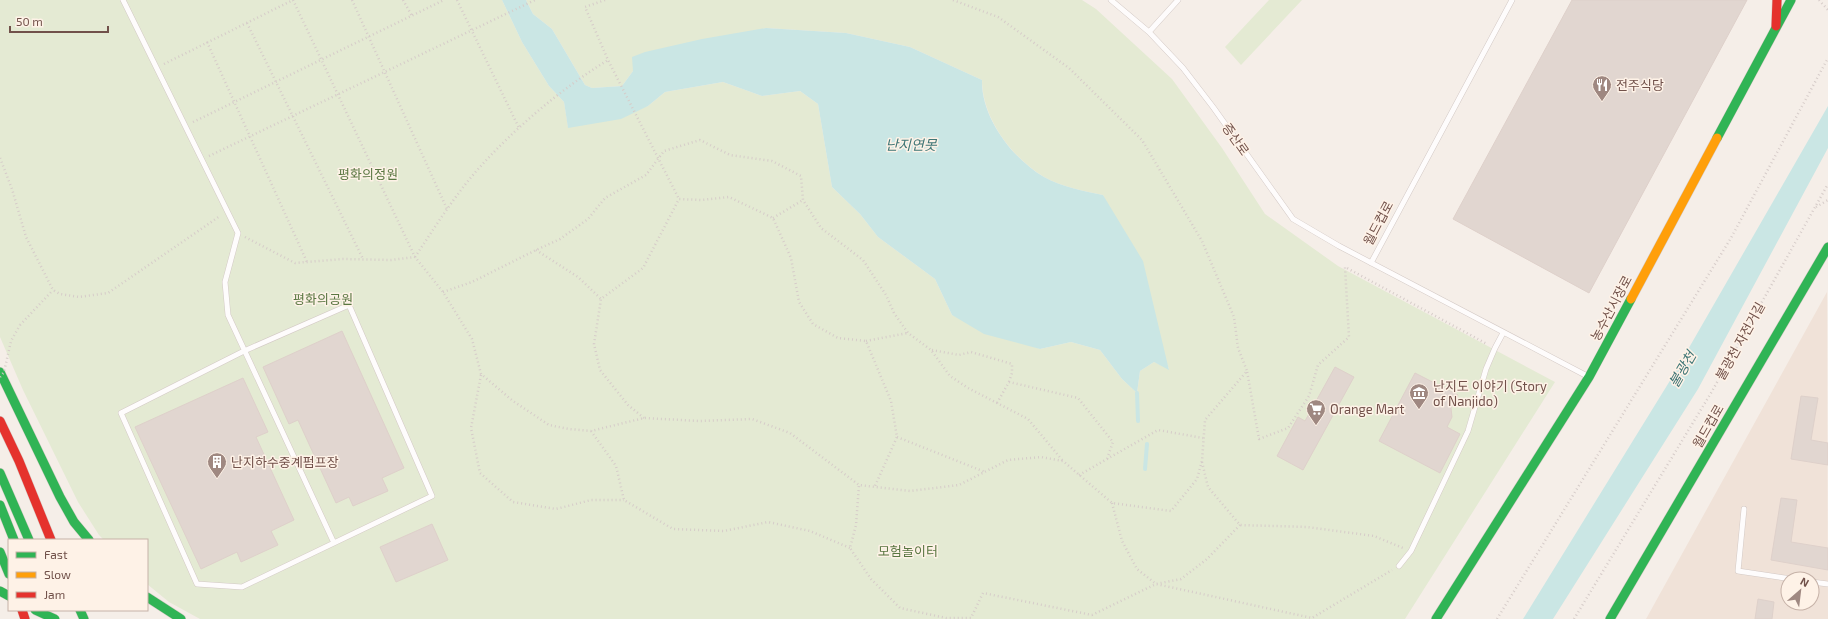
<svg xmlns="http://www.w3.org/2000/svg" width="1828" height="619" font-family="'Exo 2','Noto Sans KR',sans-serif">
	<style>
		.residential { fill: #f0e2d8; fill-rule: evenodd }
		.green { fill: #e4ead3 }
		.water { fill: #cae6e4 }
		.lines { fill: none; stroke-linecap: round; stroke-linejoin: round }
		.stream { stroke: #cae6e4; stroke-width: 4 }
		.building { fill: #e1d6d0; stroke: #ded0ca }
		.lane-casing { stroke: #d3c9c5; stroke-width: 6 }
		.fast-casing { stroke: #d4c9c4; stroke-width: 10 }
		.slow-casing { stroke: #d4c9c4; stroke-width: 10 }
		.jam-casing { stroke: #d4c9c4; stroke-width: 10 }
		.path { stroke: #d6ccc9; stroke-width: 2.5; stroke-dasharray: 1 3; stroke-linecap: butt }
		.lane { stroke: #fefcfc; stroke-width: 5 }
		.fast { stroke: #30b455; stroke-width: 9 }
		.slow { stroke: #ff9f0a; stroke-width: 9 }
		.jam { stroke: #e5322d; stroke-width: 9 }
		.fast-bridge-casing { stroke: #d4c9c5; stroke-width: 10; stroke-linecap: butt }
		.path-bridge { stroke: #d6ccc9; stroke-width: 2.5; stroke-dasharray: 1 3; stroke-linecap: butt }
		.fast-bridge { stroke: #30b455; stroke-width: 9 }
		.labels { text-anchor: middle; dominant-baseline: central; stroke-width: 3; stroke-linejoin: round; paint-order: stroke }
		.poi-label { font-size: 13px; fill: #71514a; stroke: #fef2e7; text-anchor: start }
		.street-label { font-size: 13px; fill: #71514a; stroke: #fef2e7 }
		.park-label { font-size: 13px; fill: #5a7742; stroke: #fef2e7 }
		.water-label { font-size: 14px; font-style: italic; fill: #3f7676; stroke: #fef2e7 }
	</style>
	<rect width="100%" height="100%" fill="#f5eee8"/>
	<path class="residential" d="M1827,292l1,327h-182zM1788,579h24v24h-24z"/>
	<path class="green" d="M0,0h502l20,42 27,44 15,16 4,25 80,-21 17,-14 58,-10 39,14 38,-5 18,13 14,83 28,27 18,23 57,42 17,36 88,34 31,-7 29,8 22,29 15,14 3,-22 14,-9 15,7 -66,-174c-19,-4 -41,-8 -59,-18 -32,-19 -62,-59 -62,-97l-72,-33 -64,-14 -80,-5 -133,43 -11,15 -30,2 -7,-3 -33,-56 -19,-15 -7,-14h556l14,9 76,70 50,69 43,66 73,52 217,116 -150,237h-1205l-31,-17 -22,-18v-44h-43l-5,-5 -21,-33 -55,-112 -23,-53z
		M1269,0h33l-61,65 -16,-18z"/>
	<path class="water" d="M502,0h24l7,14 19,15 33,56 7,3 30,-2 11,-15 -1,-14 13,-5 57,-13 64,-11 80,5 64,14 72,33c-1,38 31,79 62,97 18,10 40,14 59,18l40,66 26,109 -15,-8 -14,9 -3,22 -15,-14 -22,-29 -29,-8 -31,7 -56,-15 -32,-19 -17,-36 -57,-42 -18,-23 -28,-27 -14,-83 -18,-13 -38,5 -39,-14 -58,10 -17,14 -27,13 -53,9 -4,-26 -15,-16 -27,-44z
		M1828,106v42l-130,241 -145,230h-30l148,-240z"/>
	<g class="lines">
		<path class="stream" d="M1137,393l1,28
			M1145,469l2,-25"/>
	</g>
	<path class="building" d="M1572,0h175l-158,293 -136,-74z
		M342,331l62,137 -22,10 6,13 -35,15 -4,-9 -13,6 -38,-83 -9,4 -26,-57z
		M1335,367l19,10 -51,93 -26,-14 21,-39 7,4z
		M1415,373l43,22 -7,13 1,9 -5,10 13,7 -20,39 -61,-32z
		M243,378l25,54 -12,5 38,83 -23,11 7,14 -37,17 -4,-10 -36,17 -66,-142z
		M1801,396l17,2 -7,42 17,3v22l-37,-6z
		M1781,498l16,2 -6,42 37,6v22l-57,-10z
		M432,524l16,36 -52,22 -16,-35z
		M1758,599l16,3 -2,17h-17z"/>
	<g class="lines">
		<defs>
			<path id="lane" d="M123,0l115,233 -13,49 3,33 106,228
				M1111,0l38,32 34,36 30,39 80,112 46,27 250,131
				M1149,32l29,-32
				M1371,263l141,-263
				M349,305l83,191 -190,91 -45,-3 -76,-171 123,-62z
				M1744,509l-6,62 54,8
				M1399,566l12,-15 57,-120 18,-62 9,-21 8,-15
				M1812,582l16,2"/>
			<path id="fast" d="M1717,138l74,-138
				M0,372l60,125 14,25 15,18
				M0,473l29,67
				M0,505l14,35
				M0,552l9,22
				M0,591l9,5
				M147,597l34,22
				M80,610l4,9
				M1436,619l153,-242 42,-78
				M1610,619l218,-372"/>
			<path id="slow" d="M1631,299l86,-161"/>
			<path id="jam" d="M1776,26l1,-26
				M0,421l19,40 32,79
				M22,610l3,9"/>
		</defs>
		<use href="#lane" class="lane-casing"/>
		<use href="#fast" class="fast-casing"/>
		<use href="#slow" class="slow-casing"/>
		<use href="#jam" class="jam-casing"/>
		<path class="path" d="M293,0l122,257
			M352,0l95,209
			M403,0l9,16
			M457,0l62,128
			M605,0l-20,7 23,53 71,139
			M953,0l45,17 71,51 73,72 60,101 32,76 4,31 9,23
			M1819,0l9,10
			M247,23l116,236
			M207,42l100,220
			M164,64l129,-64
			M193,122l251,-122
			M209,156l326,-156
			M0,158l12,31 14,48 27,53 7,4 19,3 29,-4 112,-77
			M1816,207l12,-7
			M773,218l30,-18
			M245,237l50,26 48,-4 48,1 24,-3 28,35 29,47 9,35 32,27 36,24 20,4 22,2 53,-13 56,3 52,-2 38,14 69,52
			M536,250l42,27 23,22
			M415,257c20,-30 40,-62 64,-89 37,-41 82,-79 129,-108
			M443,292l29,-10 64,-32 24,-11 28,-20 17,-21 41,-23 18,-24 36,-11 30,15 42,6 29,15 2,24 18,28 42,32 23,35 8,18 14,20 23,17 19,26 18,12 60,31 35,42
			M20,325l33,-35
			M866,341l42,-8
			M932,350l27,5 12,-3 41,12v9l-3,9
			M481,375l-10,53 9,45 33,29 43,7 35,-9h33
			M997,403l12,-21 69,16 35,44 -6,17
			M644,418l-16,-13 -28,-35 -6,-26 7,-45 42,-31 36,-69 22,1 28,-3 44,21 18,40 8,44 14,22 25,14 28,3 25,60 6,36 -22,49
			M591,431l25,35 8,34 49,29 51,2 44,-9 42,9 40,17
			M897,437l88,35
			M1202,462l6,25 32,38 67,2 67,9 29,12
			M1079,475l79,-45 45,8
			M1112,503l10,38 15,28 19,15 156,34 80,-48
			M1240,525l-33,34 -26,20 -25,5 -64,31 -109,-22 -12,25h-25l-46,-10 -29,-29 -21,-31 6,-23 3,-40 51,6 49,-6 49,-25 33,-3 22,4 49,42 59,8 26,-32 5,-18 3,-41 42,-49 12,68 29,-11 21,-32 9,-31 31,-28 -4,-70 142,77
			M1497,619l234,-381 97,-180
			M1574,619l137,-226 117,-209"/>
		<use href="#lane" class="lane"/>
		<use href="#fast" class="fast"/>
		<use href="#slow" class="slow"/>
		<use href="#jam" class="jam"/>
		<defs>
			<path id="fast-bridge" d="M35,610l20,9"/>
		</defs>
		<use href="#fast-bridge" class="fast-bridge-casing"/>
		<path class="path-bridge" d="M0,377l4,-5 7,-31 9,-16"/>
		<use href="#fast-bridge" class="fast-bridge"/>
	</g>
	<defs>
		<symbol id="restaurant-pin" viewBox="-11 -11 22 30"><path d="M0 17L-7.5 6A9.5 9.5 0 1 1 7.5 6Z" fill="#9f8881" stroke="#fef2e7"/><path d="M-5-6h1v4h1v-4h1v4h1v-4h1v5L-1.5 .5V6h-2V.5L-5-1ZM5-6V6H3V1.5H1.5Q1.5-4 5-6Z" fill="#fff"/></symbol>
		<symbol id="museum-pin" viewBox="-11 -11 22 30"><path d="M0 17L-7.5 6A9.5 9.5 0 1 1 7.5 6Z" fill="#9f8881" stroke="#fef2e7"/><path d="M0-6L6-3V-2H-6V-3ZM-5-1h2V3h-2ZM-1-1h2V3h-2ZM3-1h2V3H3ZM-6 4H6V6H-6Z" fill="#fff"/></symbol>
		<symbol id="supermarket-pin" viewBox="-11 -11 22 30"><path d="M0 17L-7.5 6A9.5 9.5 0 1 1 7.5 6Z" fill="#9f8881" stroke="#fef2e7"/><path d="M-6-5.5h2.5l.6 2H6L4.5 2H-2.5L-4.4-4H-6ZM-1.5 3.2a1.3 1.3 0 1 0 .1 0ZM3 3.2a1.3 1.3 0 1 0 .1 0Z" fill="#fff"/></symbol>
		<symbol id="building-pin" viewBox="-11 -11 22 30"><path d="M0 17L-7.5 6A9.5 9.5 0 1 1 7.5 6Z" fill="#9f8881" stroke="#fef2e7"/><path d="M-4-6H4V6H1V3H-1V6H-4ZM-2.5-4.3h1.7v1.8h-1.7ZM.8-4.3h1.7v1.8H.8ZM-2.5-1h1.7V.8h-1.7ZM.8-1h1.7V.8H.8Z" fill="#fff"/></symbol>
	</defs>
	<g fill-rule="evenodd">
		<use href="#restaurant-pin" x="1591" y="74" width="22" height="30"/>
		<use href="#museum-pin" x="1408" y="382" width="22" height="30"/>
		<use href="#supermarket-pin" x="1305" y="398" width="22" height="30"/>
		<use href="#building-pin" x="206" y="451" width="22" height="30"/>
	</g>
	<g class="labels">
		<g class="poi-label">
			<text x="1616" y="85">전주식당</text>
			<text x="1433" y="386">난지도 이야기 (Story<tspan x="1433" dy="15">of Nanjido)</tspan></text>
			<text x="1330" y="409">Orange Mart</text>
			<text x="231" y="462">난지하수중계펌프장</text>
		</g>
		<g class="street-label">
			<text transform="translate(1236 139) rotate(55)">증산로</text>
			<text transform="translate(1378 223) rotate(-62)">월드컵로</text>
			<text transform="translate(1611 308) rotate(-62)">농수산시장로</text>
			<text transform="translate(1740 341) rotate(-61)">불광천 자전거길</text>
			<text transform="translate(1708 426) rotate(-60)">월드컵로</text>
		</g>
		<g class="park-label">
			<text x="368" y="174">평화의정원</text>
			<text x="323" y="299">평화의공원</text>
			<text x="908" y="551">모험놀이터</text>
		</g>
		<g class="water-label">
			<text x="911" y="144">난지연못</text>
			<text transform="translate(1682 369) rotate(-60)">불광천</text>
		</g>
	</g>
	<rect x="8" y="539" width="140" height="72" fill="#fef2e7" stroke="#c6b2a8"/>
	<rect x="16" y="552" width="20" height="6" fill="#30b455" stroke="#c6b2a8"/>
	<text x="44" y="559" font-size="12" fill="#71514a">Fast</text>
	<rect x="16" y="572" width="20" height="6" fill="#ff9f0a" stroke="#c6b2a8"/>
	<text x="44" y="579" font-size="12" fill="#71514a">Slow</text>
	<rect x="16" y="592" width="20" height="6" fill="#e5322d" stroke="#c6b2a8"/>
	<text x="44" y="599" font-size="12" fill="#71514a">Jam</text>
	<g transform="translate(1800 591) rotate(28)"><circle r="19" fill="#fef2e7" stroke="#c6b2a8"/>
	<path d="M0-3L7 15L0 10L-7 15Z" fill="#9f8881"/>
	<text y="-6" font-size="11" font-weight="bold" text-anchor="middle" fill="#71514a">N</text>
	</g>
	<path d="M10 26v6h98v-6" fill="none" stroke="#71514a" stroke-width="2"/>
	<text x="16" y="26" font-size="12" fill="#71514a" stroke="#fef2e7" stroke-width="3" paint-order="stroke">50 m</text>
</svg>
